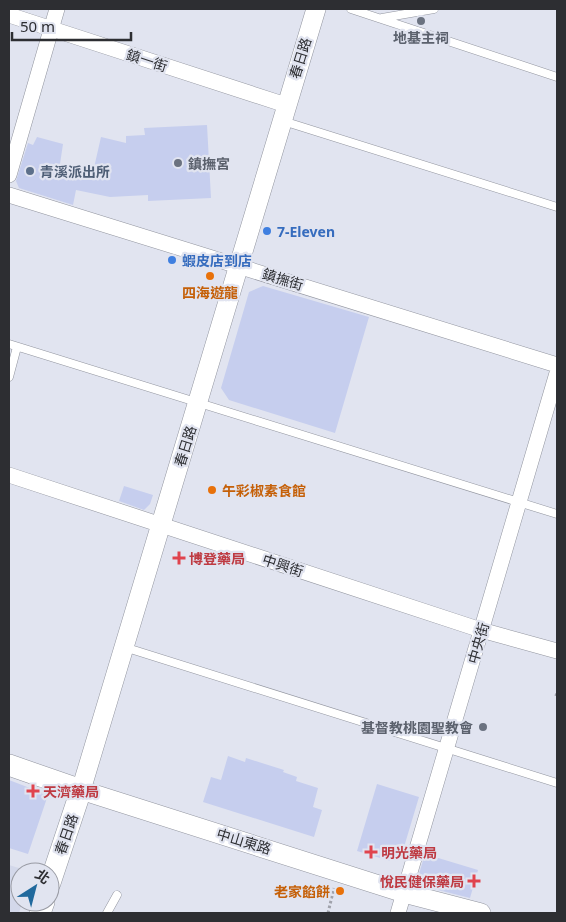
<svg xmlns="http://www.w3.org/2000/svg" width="566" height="922" font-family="'Noto Sans','Noto Sans TC',sans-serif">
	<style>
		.built { fill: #d3d8ea }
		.building { fill: #c6ceee }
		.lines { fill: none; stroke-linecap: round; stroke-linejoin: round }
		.service-casing { stroke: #92959f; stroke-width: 9 }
		.minor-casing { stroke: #92959f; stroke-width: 16 }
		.tertiary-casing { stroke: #92959f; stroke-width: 20 }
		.secondary-casing { stroke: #92959f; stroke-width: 22 }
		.path { stroke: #a0a2ab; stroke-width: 3; stroke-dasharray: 2.5 2.5; stroke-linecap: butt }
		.service { stroke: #fff; stroke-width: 8 }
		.minor { stroke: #fff; stroke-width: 15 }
		.tertiary { stroke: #fff; stroke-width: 19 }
		.secondary { stroke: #fff; stroke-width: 21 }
		.worship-dot { fill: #6b7280; stroke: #e1e4f0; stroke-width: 2 }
		.service-dot { fill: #5c6f8a; stroke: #e1e4f0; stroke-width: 2 }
		.shop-dot { fill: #3f7fe0; stroke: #e1e4f0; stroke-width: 2 }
		.food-dot { fill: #e8710a; stroke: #e1e4f0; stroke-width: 2 }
		.health-dot { fill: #e0444e; stroke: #e1e4f0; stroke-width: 2 }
		.labels { text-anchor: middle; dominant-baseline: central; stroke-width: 4.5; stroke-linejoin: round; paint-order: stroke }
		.worship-label { font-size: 14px; font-weight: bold; fill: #5b616d; stroke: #e1e4f0 }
		.street-label { font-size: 14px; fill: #2d2e32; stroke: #e1e4f0 }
		.service-label { font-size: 14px; font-weight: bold; fill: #4e5e75; stroke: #e1e4f0; text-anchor: start }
		.shop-label { font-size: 14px; font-weight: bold; fill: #366cbe; stroke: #e1e4f0; text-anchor: start }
		.food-label { font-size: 14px; font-weight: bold; fill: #c56008; stroke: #e1e4f0 }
		.health-label { font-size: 14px; font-weight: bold; fill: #be3a42; stroke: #e1e4f0; text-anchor: start }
	</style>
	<rect width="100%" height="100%" fill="#e1e4f0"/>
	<path class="built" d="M9,865l23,7h-12v30h2l-3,11h-10z"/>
	<path class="building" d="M207,125l4,73 -63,3v-6l-38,2 -34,-7 -3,15 -54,-17 -3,-7 12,-38 5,2 4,-8 26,7 -3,20 33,8 8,-35 25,6v-7l19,-1 -1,-7z
		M263,286l106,31 -34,116 -106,-33 -8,-12 28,-96z
		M124,486l29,9 -3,9 -6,6 -25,-9z
		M228,756l17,6 1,-4 38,12 -1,2 14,5 -1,4 22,7 -5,19 9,3 -8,27 -111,-35 8,-25 10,3z
		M9,780l39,15 -20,59 -19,-6z
		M377,784l42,13 -15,50 3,1 -2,8 -15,5 -33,-10z
		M425,854l53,16 -8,28 -44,-11 -8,-10z"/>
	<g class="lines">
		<defs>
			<path id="service" d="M351,9l206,68
				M382,18l52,-9
				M283,121l274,86
				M9,344l548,170
				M9,377l8,-30
				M124,647l433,136
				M107,913l10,-18"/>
			<path id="minor" d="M9,15l277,90
				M9,175l48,-166
				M9,195l548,170
				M9,475l472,155 76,21
				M398,913l159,-540"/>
			<path id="tertiary" d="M316,9l-235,781 323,103 77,20"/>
			<path id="secondary" d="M9,765l72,25 -31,93
				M40,913l4,-11"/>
		</defs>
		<use href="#service" class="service-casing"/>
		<use href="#minor" class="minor-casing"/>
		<use href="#tertiary" class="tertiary-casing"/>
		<use href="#secondary" class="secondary-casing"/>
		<path class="path" d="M556,696l1,-4
			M328,913l6,-25"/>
		<use href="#service" class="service"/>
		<use href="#minor" class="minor"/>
		<use href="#tertiary" class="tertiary"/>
		<use href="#secondary" class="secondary"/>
	</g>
	<g class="worship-dot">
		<circle cx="421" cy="21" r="5"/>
		<circle cx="178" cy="163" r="5"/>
		<circle cx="483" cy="727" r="5"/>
	</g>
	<circle class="service-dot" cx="30" cy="171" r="5"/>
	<g class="shop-dot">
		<circle cx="267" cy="231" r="5"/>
		<circle cx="172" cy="260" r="5"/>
	</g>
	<g class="food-dot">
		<circle cx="210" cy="276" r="5"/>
		<circle cx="212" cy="490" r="5"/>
		<circle cx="340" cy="891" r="5"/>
	</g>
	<g class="health-dot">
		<path d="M176.5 550.5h5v5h5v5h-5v5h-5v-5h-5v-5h5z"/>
		<path d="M30.5 783.5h5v5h5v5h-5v5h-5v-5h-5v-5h5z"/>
		<path d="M368.5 844.5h5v5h5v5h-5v5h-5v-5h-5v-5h5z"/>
		<path d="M471.5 873.5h5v5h5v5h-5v5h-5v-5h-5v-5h5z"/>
	</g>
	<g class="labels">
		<g class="worship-label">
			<text x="421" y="37">地基主祠</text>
			<text x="188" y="163" text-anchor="start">鎮撫宮</text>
			<text x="473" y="727" text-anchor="end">基督教桃園聖教會</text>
		</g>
		<g class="street-label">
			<text transform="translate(300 58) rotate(-73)">春日路</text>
			<text transform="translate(147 60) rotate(18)">鎮一街</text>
			<text transform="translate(283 279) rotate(17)">鎮撫街</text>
			<text transform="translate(185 446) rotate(-73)">春日路</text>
			<text transform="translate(283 565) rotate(18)">中興街</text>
			<text transform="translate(478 643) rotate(-74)">中央街</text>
			<text transform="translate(66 834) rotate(-71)">春日路</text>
			<text transform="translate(244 841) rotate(17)">中山東路</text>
		</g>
		<g class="service-label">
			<text x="40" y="171">青溪派出所</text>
		</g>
		<g class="shop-label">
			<text x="277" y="231">7-Eleven</text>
			<text x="182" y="260">蝦皮店到店</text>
		</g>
		<g class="food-label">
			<text x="210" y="292">四海遊龍</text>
			<text x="222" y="490" text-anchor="start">午彩椒素食館</text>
			<text x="330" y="891" text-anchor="end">老家餡餅</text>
		</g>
		<g class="health-label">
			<text x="189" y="558">博登藥局</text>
			<text x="43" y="791">天濟藥局</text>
			<text x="381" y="852">明光藥局</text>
			<text x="464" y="881" text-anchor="end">悅民健保藥局</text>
		</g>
	</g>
	<rect width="566" height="922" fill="none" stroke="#2d2e32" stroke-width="20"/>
	<g transform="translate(35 887) rotate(36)"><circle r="24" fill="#e1e4f0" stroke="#999ba4"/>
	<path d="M0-4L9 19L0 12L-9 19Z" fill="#20699d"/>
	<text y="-8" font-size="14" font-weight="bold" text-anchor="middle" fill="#2d2e32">北</text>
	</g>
	<path d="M12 32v8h119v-8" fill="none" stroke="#2d2e32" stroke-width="2.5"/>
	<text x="20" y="32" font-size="15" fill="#2d2e32" stroke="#e1e4f0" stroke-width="4" paint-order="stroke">50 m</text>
</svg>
